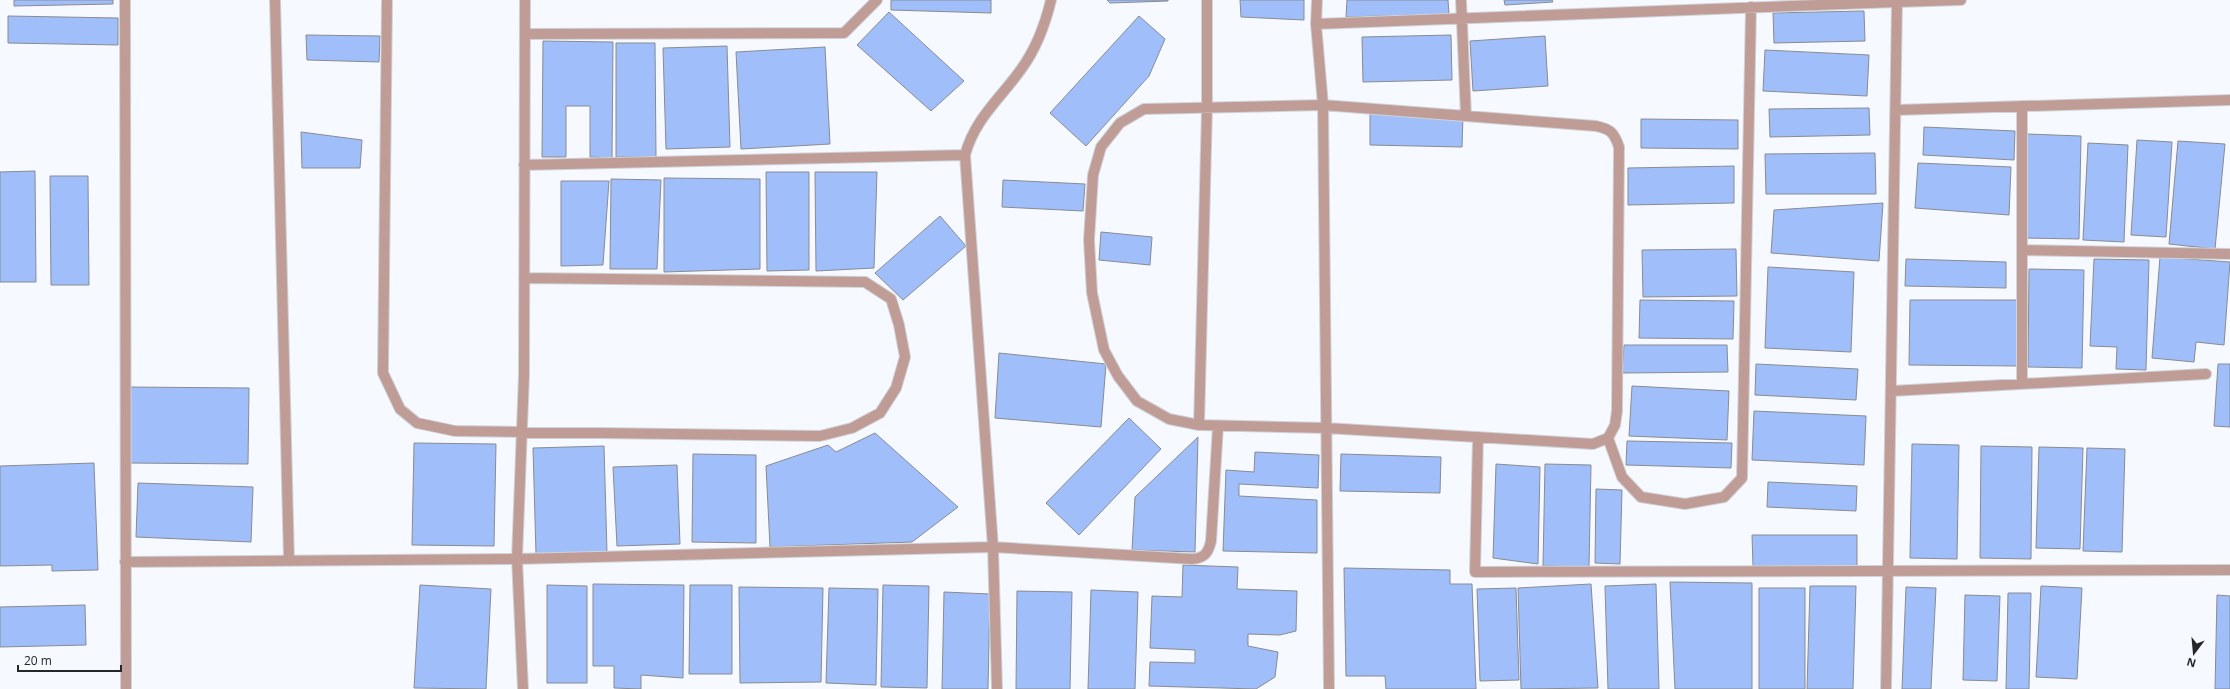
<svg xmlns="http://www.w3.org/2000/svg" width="2230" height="689" font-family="'Open Sans',sans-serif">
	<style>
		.building { fill: #9fbefa; stroke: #898b90 }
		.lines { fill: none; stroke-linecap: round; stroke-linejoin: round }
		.minor-casing { stroke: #d0d3d8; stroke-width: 12 }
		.minor { stroke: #bf9d96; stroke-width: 10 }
	</style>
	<rect width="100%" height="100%" fill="#f6f9ff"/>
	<path class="building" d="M14,0h99v4l-99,2z
		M891,0h100v13l-100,-3z
		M1107,0h61v1l-58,2z
		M1240,0h64v20l-63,-3z
		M1347,0h101l1,14 -103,3z
		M1504,0h48l1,2 -48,3z
		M1864,11l1,30 -91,2 -1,-30z
		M889,12l75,69 -33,30 -74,-66z
		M8,16l110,2v27l-110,-2z
		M1139,16l26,23 -16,37 -63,70 -36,-33z
		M306,35l74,1 -1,26 -72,-2z
		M1451,35l1,45 -89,2 -1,-45z
		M1545,36l3,50 -75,5 -3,-50z
		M543,41l70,1 -1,116 -22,-1v-51h-24v51h-24z
		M616,43h39l1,114h-40z
		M727,46l3,101 -64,2 -3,-101z
		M825,47l5,97 -89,5 -5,-97z
		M1765,50l104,5 -2,41 -104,-5z
		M1869,108l1,27 -100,2 -1,-28z
		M1370,113l93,3 -1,31 -92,-2z
		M1641,119l97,1v29l-97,-1z
		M1924,127l91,4 -1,29 -91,-5z
		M301,132l61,8 -2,28h-58z
		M2027,134l54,2 -2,103 -55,-1z
		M2137,140l35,2 -6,95 -35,-2z
		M2178,141l47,3 -10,105 -46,-5z
		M2088,143l40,2 -4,97 -41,-2z
		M1875,153l1,41h-110l-1,-40z
		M1918,163l93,4 -2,48 -94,-7z
		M1734,166v37l-106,2v-37z
		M35,171l1,111h-36v-110z
		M766,172h43v98l-42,1z
		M815,172h62l-3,96 -58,3z
		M50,176h38l1,109h-38z
		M664,178l96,1v90l-96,3z
		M611,179l50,1 -4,89h-47z
		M1003,180l82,4 -2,27 -81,-4z
		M561,181h48l-6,84 -42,1z
		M1883,203l-4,58 -108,-8 3,-43z
		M940,216l26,30 -63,54 -28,-27z
		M1101,232l51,5 -2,28 -51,-5z
		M1736,249l1,47 -94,1 -1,-47z
		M2160,257l70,5 -6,83 -28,-3 -2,20 -42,-4z
		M1906,259l100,3v26l-101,-2z
		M2094,259l55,1 -3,110 -30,-1 1,-22 -27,-1z
		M1768,267l86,5 -3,80 -86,-4z
		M2029,269l55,1 -2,98 -54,-1z
		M1640,300l94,1 -1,38 -94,-1z
		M1910,300h107v66l-108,-1z
		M1624,345h103l1,27 -106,1z
		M999,353l107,11 -5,63 -106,-9z
		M1756,364l102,5 -2,31 -101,-5z
		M2218,364h12v63l-16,-1z
		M1632,386l97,5 -2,49 -98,-4z
		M129,387l120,1 -1,76 -119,-1z
		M1754,411l112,5 -2,49 -112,-5z
		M1129,418l32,31 -82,86 -33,-32z
		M875,433l83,74 -46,35 -142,5 -4,-81 62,-21 8,7z
		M1198,437l-3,115 -63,-2 3,-53z
		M1627,441l105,2 -1,25 -105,-3z
		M414,443l82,1 -2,102 -82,-1z
		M1912,444l47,1 -2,114 -47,-1z
		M604,446l3,106 -71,2 -3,-106z
		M1981,446l51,1 -1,112 -51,-1z
		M2039,447l44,1 -3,101 -44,-1z
		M2087,448l38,1 -3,103 -39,-1z
		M1255,452l64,3 -1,33 -79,-4v12l78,4v53l-94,-2 3,-81 28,2z
		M693,454l63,1v88l-64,-1z
		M1341,454l100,3 -1,36 -100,-2z
		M94,463l4,107 -46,1v-6l-52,1v-100z
		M1496,464l44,3 -2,97 -45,-6z
		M1545,464l46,1 -2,102 -46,-1z
		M677,465l3,79 -63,2 -4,-79z
		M1768,482l89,4 -1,25 -89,-4z
		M138,483l115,4 -2,55 -115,-5z
		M1596,489l26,1 -2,74 -25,-1z
		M1752,535h105v31h-104z
		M1183,565l55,2 -1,22 60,2 -1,40 -16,4 -32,-1v12l30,6 -3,25 -19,12 -107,-3 1,-24 45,1v-13l-45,-2 2,-52 30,1z
		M1344,568l106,2v14h22l4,105h-90l-1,-13h-39z
		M1670,582l82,1v106h-77z
		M593,584l91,1 -1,93 -42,-3v14l-27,-1v-22h-21z
		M1591,584l7,104 -77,1 -3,-101z
		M1656,584l3,105h-51l-3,-103z
		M420,585l71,4 -5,100 -72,-1z
		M547,585l40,1v97h-40z
		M690,585h42v89h-43z
		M883,585l46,1 -2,102 -46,-1z
		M1810,586h46l-3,103h-46z
		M2041,586l41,2 -5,91 -41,-2z
		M739,587l84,1 -2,94 -81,1z
		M1906,587l30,1 -5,101h-29z
		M829,588l49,1 -2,96 -50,-2z
		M1516,588l3,92 -39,1 -3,-92z
		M1759,588h46v101h-46z
		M1091,590l47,2 -3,97h-47z
		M1017,591l55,1 -2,97h-54z
		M944,592l46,2 -2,95h-46z
		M2008,593h23l-2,96h-23z
		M1965,595l35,1 -3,85 -34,-1z
		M2217,595l13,1v93h-15z
		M85,605l1,40 -86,2v-40z"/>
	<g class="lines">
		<defs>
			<path id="minor" d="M125,0l1,689
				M275,0l14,561
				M387,0l-4,373 17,36 17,14 38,8 365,5 32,-8 28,-15 16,-25 9,-31 -6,-32 -8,-26 -26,-17 -341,-4
				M1317,0l-1,24 7,81 6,584
				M1461,0l5,116
				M1316,24l581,-22 1,-2
				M525,34l319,-1 33,-33
				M1323,105l273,21c14,3 18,6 23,21l-2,264 -2,14 -7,13 -15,6 -267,-16 -127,-3 -30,-6 -32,-18 -19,-25 -14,-26 -12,-57 -3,-53 4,-65 8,-28 19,-24 24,-14z
				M2022,106v277
				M1896,110l334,-10
				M524,165l441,-10
				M2022,250l208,4
				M1892,391l314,-17
				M1199,425l8,-317v-108
				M1478,437l-3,135 755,-2
				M1608,438l14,39 19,20 44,7 39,-7 18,-19 9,-471
				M125,562l392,-3 476,-12 199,12c12,-1 16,-5 19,-18l7,-115
				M523,689l-6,-130 7,-184 1,-375
				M997,689l-4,-142 -28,-392c10,-37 36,-57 57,-87 15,-21 23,-43 29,-68
				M1886,689l11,-687 64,-2"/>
		</defs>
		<use href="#minor" class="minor-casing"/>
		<use href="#minor" class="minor"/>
	</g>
	<g transform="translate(2194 653) rotate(196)" stroke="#f6f9ff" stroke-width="3" paint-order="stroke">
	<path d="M0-3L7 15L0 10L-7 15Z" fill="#242628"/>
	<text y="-6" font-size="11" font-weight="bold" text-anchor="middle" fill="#242628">N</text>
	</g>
	<path d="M18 665v6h103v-6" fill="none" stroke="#242628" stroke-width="2"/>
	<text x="24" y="665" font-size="12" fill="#242628" stroke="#f6f9ff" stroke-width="3" paint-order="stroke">20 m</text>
</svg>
